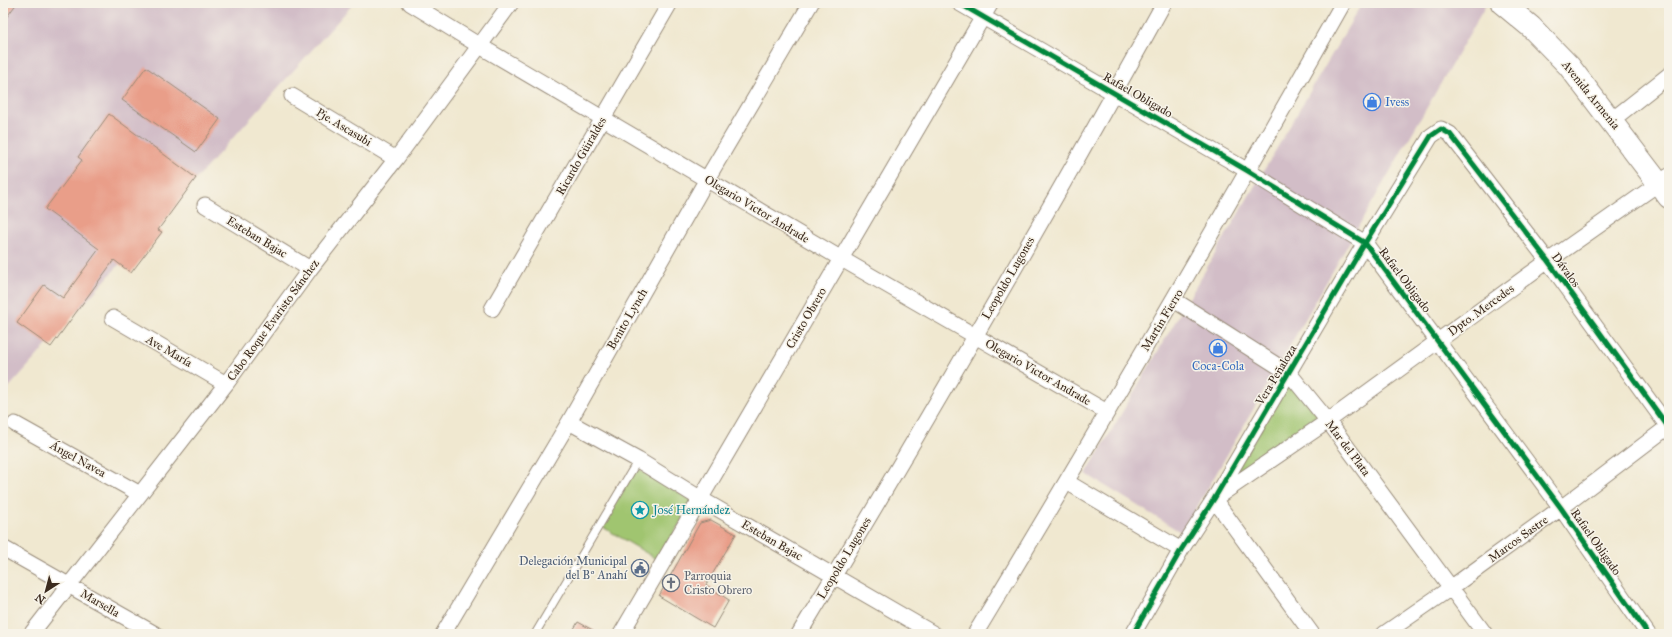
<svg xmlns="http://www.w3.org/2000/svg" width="1672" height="637" font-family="'IM FELL Great Primer',serif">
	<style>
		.industrial { fill: #d2bdc7 }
		.green { fill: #a0c570; stroke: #6e7847 }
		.building { fill: #e99e89 }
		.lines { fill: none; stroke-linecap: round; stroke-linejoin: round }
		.lane-casing { stroke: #968977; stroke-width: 9 }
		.street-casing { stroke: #968977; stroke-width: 17 }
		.primary-casing { stroke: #968977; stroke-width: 24 }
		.lane { stroke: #fff; stroke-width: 7 }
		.street { stroke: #fff; stroke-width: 15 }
		.primary { stroke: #fff; stroke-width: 22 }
		.cycleway-casing { stroke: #f7f3e8; stroke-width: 8 }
		.cycleway { stroke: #00873e; stroke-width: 5 }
		.labels { text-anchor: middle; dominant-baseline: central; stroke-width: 3; stroke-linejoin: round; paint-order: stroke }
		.street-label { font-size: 12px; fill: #3b2a1e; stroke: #f7f3e8 }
		.shop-label { font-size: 12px; fill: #366cbe; stroke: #f7f3e8; text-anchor: start }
		.culture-label { font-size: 12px; fill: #0d838f; stroke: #f7f3e8; text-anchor: start }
		.service-label { font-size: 12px; fill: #4e5e75; stroke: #f7f3e8; text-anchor: end }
		.worship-label { font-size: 12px; fill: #5b616d; stroke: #f7f3e8; text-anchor: start }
	</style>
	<rect width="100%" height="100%" fill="#f7f3e8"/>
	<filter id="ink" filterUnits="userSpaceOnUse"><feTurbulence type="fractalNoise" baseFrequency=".025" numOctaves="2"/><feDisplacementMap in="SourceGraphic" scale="8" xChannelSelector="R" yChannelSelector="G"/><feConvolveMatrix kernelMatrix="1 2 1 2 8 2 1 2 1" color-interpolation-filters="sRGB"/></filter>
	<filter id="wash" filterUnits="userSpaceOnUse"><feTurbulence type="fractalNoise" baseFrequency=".012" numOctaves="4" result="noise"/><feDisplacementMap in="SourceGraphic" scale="16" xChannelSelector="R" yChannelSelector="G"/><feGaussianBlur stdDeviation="0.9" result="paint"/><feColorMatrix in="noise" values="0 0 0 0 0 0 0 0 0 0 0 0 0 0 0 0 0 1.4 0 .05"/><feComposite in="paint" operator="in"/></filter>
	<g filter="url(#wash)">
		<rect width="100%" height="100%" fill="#f0e8d0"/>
		<path class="industrial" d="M3,3h351l-351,391z
			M1362,3h125l-305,530 -96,-59z"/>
		<path class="green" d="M1289,384l29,31 -89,65z
			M636,467l57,34 -35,59 -57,-34z"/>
		<g id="blocks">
			<path class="building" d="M3,3h14l-14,19z
				M146,67l74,52 -24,33 -74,-52z
				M109,114l87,64 -38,52 4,2 -31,41 -17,-13 -63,87 -34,-24 27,-38 19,13 36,-49 -54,-40 37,-49 -4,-3z
				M711,520l25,14 -30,51 23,15 -16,28 -54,-32 41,-73z
				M578,622l22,12h-29z"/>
		</g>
	</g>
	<g filter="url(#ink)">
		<use href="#blocks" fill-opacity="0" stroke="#968977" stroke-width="1"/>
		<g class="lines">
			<defs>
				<path id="lane" d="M535,634l103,-174"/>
				<path id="street" d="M410,3l70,43 360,212 267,154
					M959,3l289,168 117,72 196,265 87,126
					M292,96l104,63
					M1612,120l57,-45
					M205,205l105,64
					M1174,300l115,73 39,48 157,213
					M492,309l178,-306
					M113,318l113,66
					M569,422l69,38 63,39 233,135
					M15,424l125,70
					M1067,482l114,68
					M3,548l152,86
					M31,634l195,-250 84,-115 86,-110 115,-156
					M443,634l126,-212 138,-243 104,-176
					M621,634l370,-631
					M799,634c125,-208 248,-418 365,-631
					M975,634c126,-208 248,-419 368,-631
					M1133,634l48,-84 33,-51 151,-256 66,-107 10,-7 9,5 98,127 121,167
					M1312,634l-98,-135 114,-78 220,-160 121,-85
					M1384,634l68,-47 109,-79 108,-82"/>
				<path id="primary" d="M1502,3l29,24 38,39 100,131"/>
			</defs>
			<use href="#lane" class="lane-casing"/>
			<use href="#street" class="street-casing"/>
			<use href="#primary" class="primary-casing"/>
			<use href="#lane" class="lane"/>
			<use href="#street" class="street"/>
			<use href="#primary" class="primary"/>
			<defs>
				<path id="cycleway" d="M959,3l289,168 117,72 196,265 87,126
					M1133,634l48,-84 33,-51 151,-256 66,-107 10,-7 9,5 98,127 121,167"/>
			</defs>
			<use href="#cycleway" class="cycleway-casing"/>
			<use href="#cycleway" class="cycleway"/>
		</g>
	</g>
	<defs>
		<symbol id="shop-ring" viewBox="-11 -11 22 22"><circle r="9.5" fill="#f7f3e8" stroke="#3f7fe0" stroke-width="1.5"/><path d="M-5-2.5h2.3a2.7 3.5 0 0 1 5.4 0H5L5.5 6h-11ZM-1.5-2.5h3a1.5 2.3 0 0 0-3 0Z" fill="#3f7fe0"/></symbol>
		<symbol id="sight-ring" viewBox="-11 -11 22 22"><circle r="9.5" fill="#f7f3e8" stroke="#0f9aa8" stroke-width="1.5"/><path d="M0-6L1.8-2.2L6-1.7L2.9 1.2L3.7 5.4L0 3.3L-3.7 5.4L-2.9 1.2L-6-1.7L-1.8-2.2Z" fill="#0f9aa8"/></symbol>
		<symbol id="civic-ring" viewBox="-11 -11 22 22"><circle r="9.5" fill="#f7f3e8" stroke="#5c6f8a" stroke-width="1.5"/><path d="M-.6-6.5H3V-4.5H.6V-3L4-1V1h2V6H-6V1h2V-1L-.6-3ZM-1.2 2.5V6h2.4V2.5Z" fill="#5c6f8a"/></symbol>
		<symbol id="church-ring" viewBox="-11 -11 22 22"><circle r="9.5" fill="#f7f3e8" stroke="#6b7280" stroke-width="1.5"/><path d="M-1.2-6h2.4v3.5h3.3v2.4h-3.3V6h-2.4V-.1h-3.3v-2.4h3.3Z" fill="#6b7280"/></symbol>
	</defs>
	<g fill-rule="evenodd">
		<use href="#shop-ring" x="1362" y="92" width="20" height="20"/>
		<use href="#shop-ring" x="1208" y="338" width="20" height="20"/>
		<use href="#sight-ring" x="630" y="500" width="20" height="20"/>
		<use href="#civic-ring" x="630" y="558" width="20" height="20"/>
		<use href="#church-ring" x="661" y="573" width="20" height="20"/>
	</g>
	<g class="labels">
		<g class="street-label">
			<text transform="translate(1138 95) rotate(30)">Rafael Obligado</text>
			<text transform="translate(1591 95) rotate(51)">Avenida Armenia</text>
			<text transform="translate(344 127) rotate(31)">Pje. Ascasubi</text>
			<text transform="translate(581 156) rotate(-60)">Ricardo Güiraldes</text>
			<text transform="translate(757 209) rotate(31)">Olegario Victor Andrade</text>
			<text transform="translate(257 237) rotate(31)">Esteban Bajac</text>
			<text transform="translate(1566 270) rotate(54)">Dávalos</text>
			<text transform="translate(1008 278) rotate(-60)">Leopoldo Lugones</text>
			<text transform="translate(1405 280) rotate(53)">Rafael Obligado</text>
			<text transform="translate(1481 310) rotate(-36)">Dpto. Mercedes</text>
			<text transform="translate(806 318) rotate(-60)">Cristo Obrero</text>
			<text transform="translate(627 319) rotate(-60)">Benito Lynch</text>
			<text transform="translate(273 320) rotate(-54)">Cabo Roque Evaristo Sánchez</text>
			<text transform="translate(1162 320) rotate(-59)">Martin Fierro</text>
			<text transform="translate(169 351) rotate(30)">Ave María</text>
			<text transform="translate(1038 372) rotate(30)">Olegario Victor Andrade</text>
			<text transform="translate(1276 375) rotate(-59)">Vera Peñaloza</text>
			<text transform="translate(1348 448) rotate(53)">Mar del Plata</text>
			<text transform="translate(78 459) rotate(29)">Ángel Navea</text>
			<text transform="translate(1518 539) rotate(-36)">Marcos Sastre</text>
			<text transform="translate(772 540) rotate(30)">Esteban Bajac</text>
			<text transform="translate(1596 542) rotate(55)">Rafael Obligado</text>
			<text transform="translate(844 558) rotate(-59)">Leopoldo Lugones</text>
			<text transform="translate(100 603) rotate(30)">Marsella</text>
		</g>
		<g class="shop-label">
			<text x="1385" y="102">Ivess</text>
			<text x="1218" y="366" text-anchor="middle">Coca-Cola</text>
		</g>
		<g class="culture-label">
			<text x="653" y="510">José Hernández</text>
		</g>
		<g class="service-label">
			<text x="627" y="561">Delegación Municipal<tspan x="627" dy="14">del Bº Anahí</tspan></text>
		</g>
		<g class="worship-label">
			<text x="684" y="576">Parroquia<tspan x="684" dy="14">Cristo Obrero</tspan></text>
		</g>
	</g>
	<rect width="1672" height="637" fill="none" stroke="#f7f3e8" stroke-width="16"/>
	<g transform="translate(46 591) rotate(216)" stroke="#f7f3e8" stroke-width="3" paint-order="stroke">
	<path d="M0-3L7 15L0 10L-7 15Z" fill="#3b2a1e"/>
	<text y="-6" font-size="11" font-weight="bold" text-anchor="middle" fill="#3b2a1e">N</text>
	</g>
</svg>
